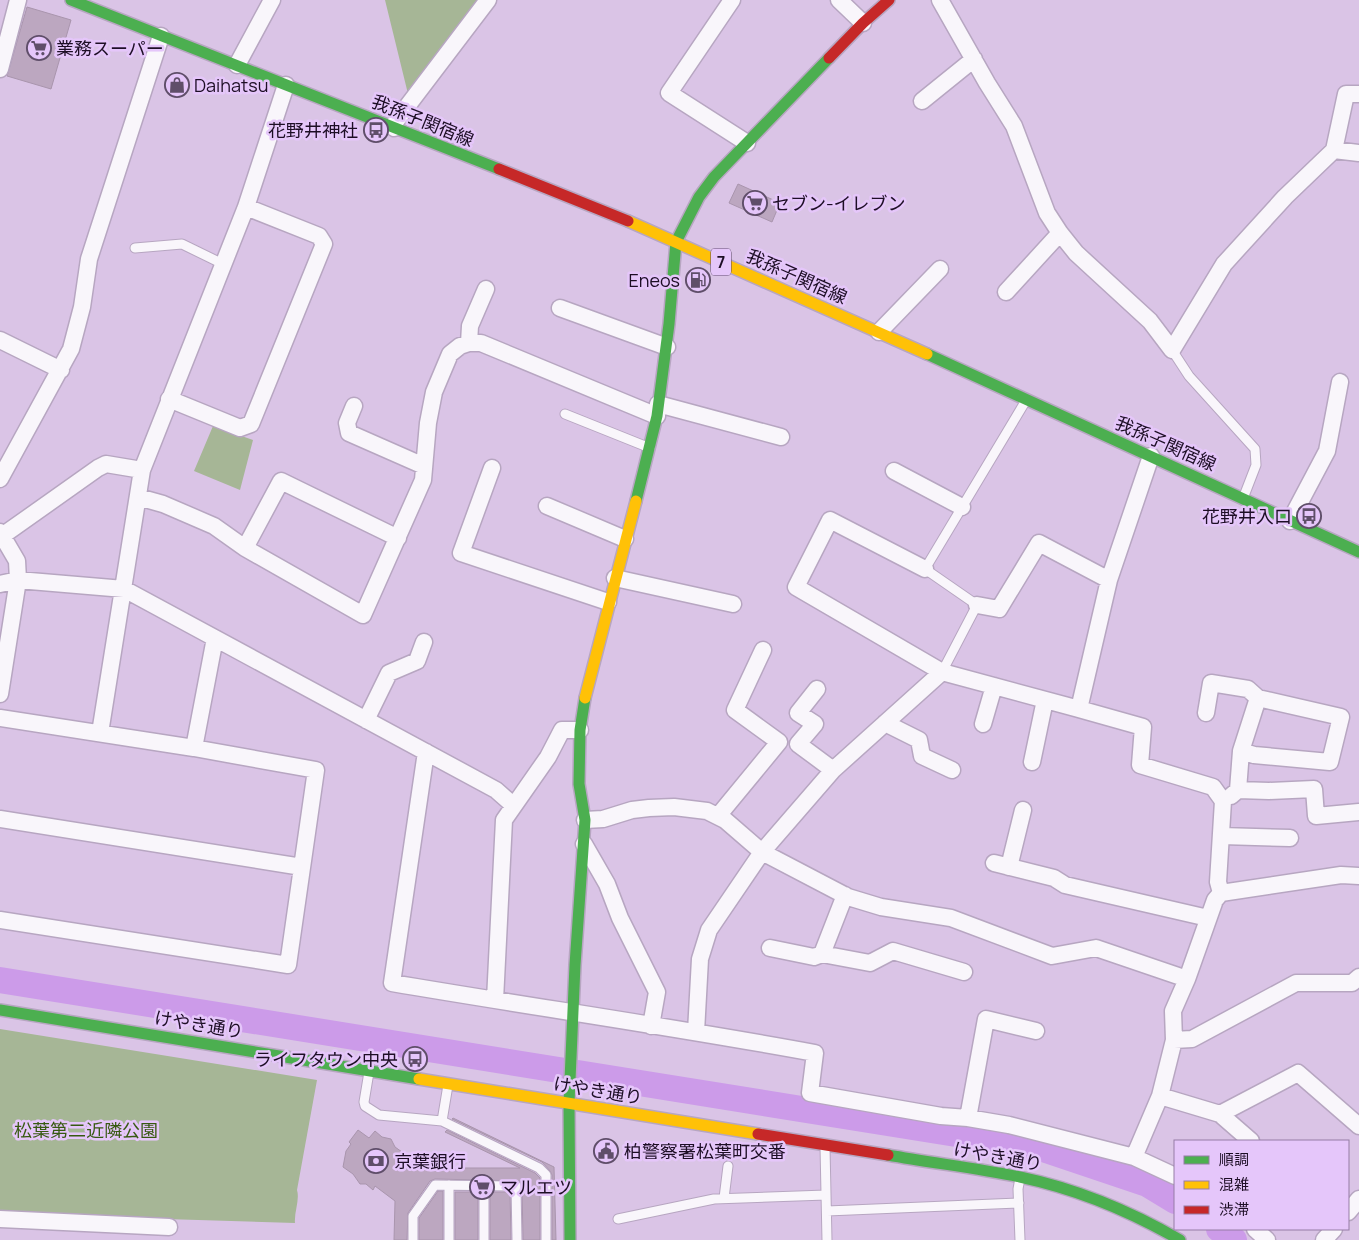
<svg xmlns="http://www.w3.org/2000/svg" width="1359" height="1240" font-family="Manrope,'Noto Sans JP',sans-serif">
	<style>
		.green { fill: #a6b696 }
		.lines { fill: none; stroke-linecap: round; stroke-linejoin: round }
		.river { stroke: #cc9be9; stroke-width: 26 }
		.building { fill: #bca7c0; stroke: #a995ad }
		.lane-casing { stroke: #b7a6c1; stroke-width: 11 }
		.street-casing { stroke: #b7a6c1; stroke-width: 19 }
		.fast-casing { stroke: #b7a6c1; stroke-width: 14 }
		.slow-casing { stroke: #b7a6c1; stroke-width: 14 }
		.jam-casing { stroke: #b7a6c1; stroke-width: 14 }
		.lane { stroke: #f9f6fb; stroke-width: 9 }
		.street { stroke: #f9f6fb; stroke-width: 16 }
		.fast { stroke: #4caf50; stroke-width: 11 }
		.slow { stroke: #ffc107; stroke-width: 11 }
		.jam { stroke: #c62828; stroke-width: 11 }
		.labels { text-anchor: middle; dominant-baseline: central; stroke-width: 5; stroke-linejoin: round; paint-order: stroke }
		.shield { fill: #e5c6fa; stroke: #594565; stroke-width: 1 }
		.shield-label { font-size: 16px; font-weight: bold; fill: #1d0e25 }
		.poi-label { font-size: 18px; fill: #1d0e25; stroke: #e5c6fa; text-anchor: start }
		.street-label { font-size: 18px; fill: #1d0e25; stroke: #e5c6fa }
		.park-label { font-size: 18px; fill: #375a11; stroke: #e5c6fa }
	</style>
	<rect width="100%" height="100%" fill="#dac4e6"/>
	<path class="green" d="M385,0h95l-71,98z
		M213,426l40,14 -13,50 -46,-19z
		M0,1029l317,51 -20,110c3,10 -3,22 -2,33l-295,-9z"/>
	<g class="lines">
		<path class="river" d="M0,980l1037,167 110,37 28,17
			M1219,1229l15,11"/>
	</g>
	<path class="building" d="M27,7l44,13 -20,69 -44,-13z
		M738,184l42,19 -8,19 -43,-19z
		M453,1118l101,49 2,73h-4v-65l-2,-4 -8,-9 -90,-43z
		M358,1130l11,8 6,-7 7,6 9,2 4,8 7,5 -3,3 18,13h103l-75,-36 2,-2 88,43 5,5v62h-17l-1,-54 -2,-5 -85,-2 -5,2 -22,32 -1,27h-13l1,-39 -20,-15 -2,4 -7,-6h-6l-7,-10 -10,-7 3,-16 5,-7 -2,-2z
		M438,1191h5v49h-24v-22z
		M455,1192h23v48h-23z
		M490,1192h20l1,48h-21z"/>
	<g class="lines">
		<defs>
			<path id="lane" d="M135,248l47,-4 41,20
				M1172,350l17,26 66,73 1,16 -12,31
				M565,414l85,34
				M942,672l35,-67 -52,-36 100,-167
				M369,1072l-5,30 1,4 14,9 63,6 97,47 7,7v65
				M442,1121l6,-36
				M825,1147l2,93
				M1020,1178l-2,11 2,51
				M449,1185v55
				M724,1198l4,-32
				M827,1211l192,-8
				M618,1219l96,-20 112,-4
				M413,1240v-24l22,-31 81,1 1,54
				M484,1240v-55"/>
			<path id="street" d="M732,0l-63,93 78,50
				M839,0l24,23
				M940,0l47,83 27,43 33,87 13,20 16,20 74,68 22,29 52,-86 61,-67 49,-47 25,3
				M237,65l35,-65
				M0,69l18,-69
				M922,101l52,-42
				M394,128l2,-7 92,-121
				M1334,150l12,-56h13
				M1006,292l54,-59
				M560,308l107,39
				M879,332l61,-63
				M0,340l61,30
				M469,343l1,-17 16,-37
				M169,399l71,29 11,-4 73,-180 -5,-8 -73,-29
				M658,404l123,33
				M354,406l-7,17 2,10 75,33
				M492,468l-31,85 147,49
				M894,471l68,36
				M0,479l71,-130 11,-42 7,-48 72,-223
				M138,497l25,7 51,22 31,22 118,67 60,-135 5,-57 6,-31 16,-38 10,-8 9,-3h12l176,73
				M547,506l78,33
				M1290,521l37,-70 13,-69
				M0,532l17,29 1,19 -18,114
				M2,536l96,-68 8,-4 36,6
				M245,548l36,-67 117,57
				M925,569l-95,-49 -34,67 146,85 137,37 30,-129 42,-124
				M615,578l118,26
				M0,584l18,-4 106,9 372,201 17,15
				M977,605l22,4 40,-66 70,37
				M817,689l-19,24 17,11 -17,20 35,26
				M1079,709l64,18 -3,38 73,22 10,14 -5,81 3,11
				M1206,713l5,-30 37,6 10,9
				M0,718l194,30 122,22 -28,195 -288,-45
				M366,720l23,-47 28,-12 7,-19
				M885,723l34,17 3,16 30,14
				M983,724l11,-38
				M100,733l42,-263 104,-263 40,-122
				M194,748l21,-110
				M426,752l-34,231c141,24 282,44 423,70l-5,40 131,23 27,2 41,7 125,32 41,19
				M1032,762l13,-62
				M1238,790l3,-39 17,-53 83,19 -11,45 -76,-7 -13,-4
				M1231,796l7,-6 31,1 45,-2 2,27 43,-4
				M718,816l61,-74 -44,-32 28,-60
				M0,819l302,48
				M585,820l18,-1 29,-9 17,-2 25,-1 33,4 18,9 37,32 86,45 33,10 70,11 101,38 44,-8 91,31
				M1222,836l68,2
				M584,844l23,40 13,34 37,74 -6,34
				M994,863l60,15 11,7 143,33
				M1009,867l14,-57
				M845,895l-23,59 48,9 23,-12 71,21
				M770,948l44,9 8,-3
				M495,1000l9,-180 44,-63 14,-27h18
				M696,1032l4,-73 9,-29 53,-78 71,-82 109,-98
				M1174,1040l18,-1 104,-56h56l7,-6
				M1160,1096l60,18 78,-41 61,53
				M1220,1114l31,27
				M968,1118l18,-99 50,12
				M1134,1157l26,-61 14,-56 -1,-29 14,-32 28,-79 6,-7 120,-18 18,1
				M1348,1212l11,-13
				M0,1219l169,8
				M1255,1229l12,11
				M1324,1240l10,-11"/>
			<path id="fast" d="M71,0l428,169
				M927,354l432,198
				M636,501l21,-85 12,-92 7,-82 23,-45 15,-20 115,-119
				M0,1010l419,69
				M888,1155c44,8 88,13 132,22 57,12 110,34 160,63
				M570,1240l-1,-137 6,-138 10,-145 -6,-36 1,-54 5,-32"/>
			<path id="slow" d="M628,221l299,133
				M585,698l51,-197
				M419,1079l339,55"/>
			<path id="jam" d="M829,58l34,-35 26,-23
				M499,169l129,52
				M758,1134l130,21"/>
		</defs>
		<use href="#lane" class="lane-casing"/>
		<use href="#street" class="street-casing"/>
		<use href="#fast" class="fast-casing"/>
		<use href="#slow" class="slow-casing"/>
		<use href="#jam" class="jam-casing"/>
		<use href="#lane" class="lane"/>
		<use href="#street" class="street"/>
		<use href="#fast" class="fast"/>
		<use href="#slow" class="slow"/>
		<use href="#jam" class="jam"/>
	</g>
	<defs>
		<symbol id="supermarket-ring" viewBox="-11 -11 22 22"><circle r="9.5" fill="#e5c6fa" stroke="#5f4e69" stroke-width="1.5"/><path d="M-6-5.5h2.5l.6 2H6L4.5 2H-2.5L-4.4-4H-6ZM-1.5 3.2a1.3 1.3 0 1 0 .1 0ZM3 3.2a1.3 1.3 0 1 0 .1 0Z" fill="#5f4e69"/></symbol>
		<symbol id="shop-ring" viewBox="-11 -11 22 22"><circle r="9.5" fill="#e5c6fa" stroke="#5f4e69" stroke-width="1.5"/><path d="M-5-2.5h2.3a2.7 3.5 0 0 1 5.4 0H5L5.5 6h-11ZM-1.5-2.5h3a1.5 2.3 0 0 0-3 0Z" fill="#5f4e69"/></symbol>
		<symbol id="bus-ring" viewBox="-11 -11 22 22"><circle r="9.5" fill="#e5c6fa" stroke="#5f4e69" stroke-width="1.5"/><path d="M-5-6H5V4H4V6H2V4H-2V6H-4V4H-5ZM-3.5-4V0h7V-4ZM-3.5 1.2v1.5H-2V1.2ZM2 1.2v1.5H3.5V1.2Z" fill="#5f4e69"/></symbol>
		<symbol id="fuel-ring" viewBox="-11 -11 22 22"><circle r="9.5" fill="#e5c6fa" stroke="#5f4e69" stroke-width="1.5"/><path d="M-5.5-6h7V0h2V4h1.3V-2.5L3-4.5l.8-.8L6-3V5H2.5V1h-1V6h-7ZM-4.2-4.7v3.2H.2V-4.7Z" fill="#5f4e69"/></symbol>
		<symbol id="civic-ring" viewBox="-11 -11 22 22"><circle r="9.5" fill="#e5c6fa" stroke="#5f4e69" stroke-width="1.5"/><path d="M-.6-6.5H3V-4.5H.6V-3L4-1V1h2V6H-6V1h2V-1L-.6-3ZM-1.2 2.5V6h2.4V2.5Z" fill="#5f4e69"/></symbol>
		<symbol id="bank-ring" viewBox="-11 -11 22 22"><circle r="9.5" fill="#e5c6fa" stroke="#5f4e69" stroke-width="1.5"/><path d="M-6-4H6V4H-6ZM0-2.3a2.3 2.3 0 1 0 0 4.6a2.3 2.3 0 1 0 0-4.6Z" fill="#5f4e69"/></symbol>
	</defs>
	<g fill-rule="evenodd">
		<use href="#supermarket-ring" x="25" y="34" width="28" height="28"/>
		<use href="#shop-ring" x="163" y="71" width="28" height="28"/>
		<use href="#bus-ring" x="362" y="116" width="28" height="28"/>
		<use href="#supermarket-ring" x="741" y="189" width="28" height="28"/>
		<use href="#fuel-ring" x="684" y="266" width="28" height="28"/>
		<use href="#bus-ring" x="1295" y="502" width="28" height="28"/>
		<use href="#bus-ring" x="401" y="1045" width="28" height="28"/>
		<use href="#civic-ring" x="592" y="1137" width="28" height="28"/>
		<use href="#bank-ring" x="362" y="1147" width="28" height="28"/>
		<use href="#supermarket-ring" x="468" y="1173" width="28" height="28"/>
	</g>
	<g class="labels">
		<rect class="shield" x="711" y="248.5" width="20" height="27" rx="4"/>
		<g class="shield-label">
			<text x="721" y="262">7</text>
		</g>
		<g class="poi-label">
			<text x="56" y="48">業務スーパー</text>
			<text x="194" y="85">Daihatsu</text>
			<text x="358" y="130" text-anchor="end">花野井神社</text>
			<text x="772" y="203">セブン-イレブン</text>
			<text x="680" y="280" text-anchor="end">Eneos</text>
			<text x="1292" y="516" text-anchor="end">花野井入口</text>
			<text x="398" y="1059" text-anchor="end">ライフタウン中央</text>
			<text x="624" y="1151">柏警察署松葉町交番</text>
			<text x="394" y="1161">京葉銀行</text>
			<text x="500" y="1187">マルエツ</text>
		</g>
		<g class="street-label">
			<text transform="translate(423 120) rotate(22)">我孫子関宿線</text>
			<text transform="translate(797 276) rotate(24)">我孫子関宿線</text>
			<text transform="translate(1166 443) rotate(24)">我孫子関宿線</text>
			<text transform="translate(199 1024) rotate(9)">けやき通り</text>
			<text transform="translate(598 1090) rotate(9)">けやき通り</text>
			<text transform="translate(998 1156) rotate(10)">けやき通り</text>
		</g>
		<g class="park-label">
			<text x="86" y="1130">松葉第二近隣公園</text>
		</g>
	</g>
	<rect x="1174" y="1140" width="175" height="90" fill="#e5c6fa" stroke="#957ca5"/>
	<rect x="1184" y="1156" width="25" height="8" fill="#4caf50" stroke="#957ca5"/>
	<text x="1219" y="1165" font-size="15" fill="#1d0e25">順調</text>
	<rect x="1184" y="1181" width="25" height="8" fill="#ffc107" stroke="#957ca5"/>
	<text x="1219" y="1190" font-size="15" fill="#1d0e25">混雑</text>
	<rect x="1184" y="1206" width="25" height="8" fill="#c62828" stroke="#957ca5"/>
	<text x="1219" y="1215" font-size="15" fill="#1d0e25">渋滞</text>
</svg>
